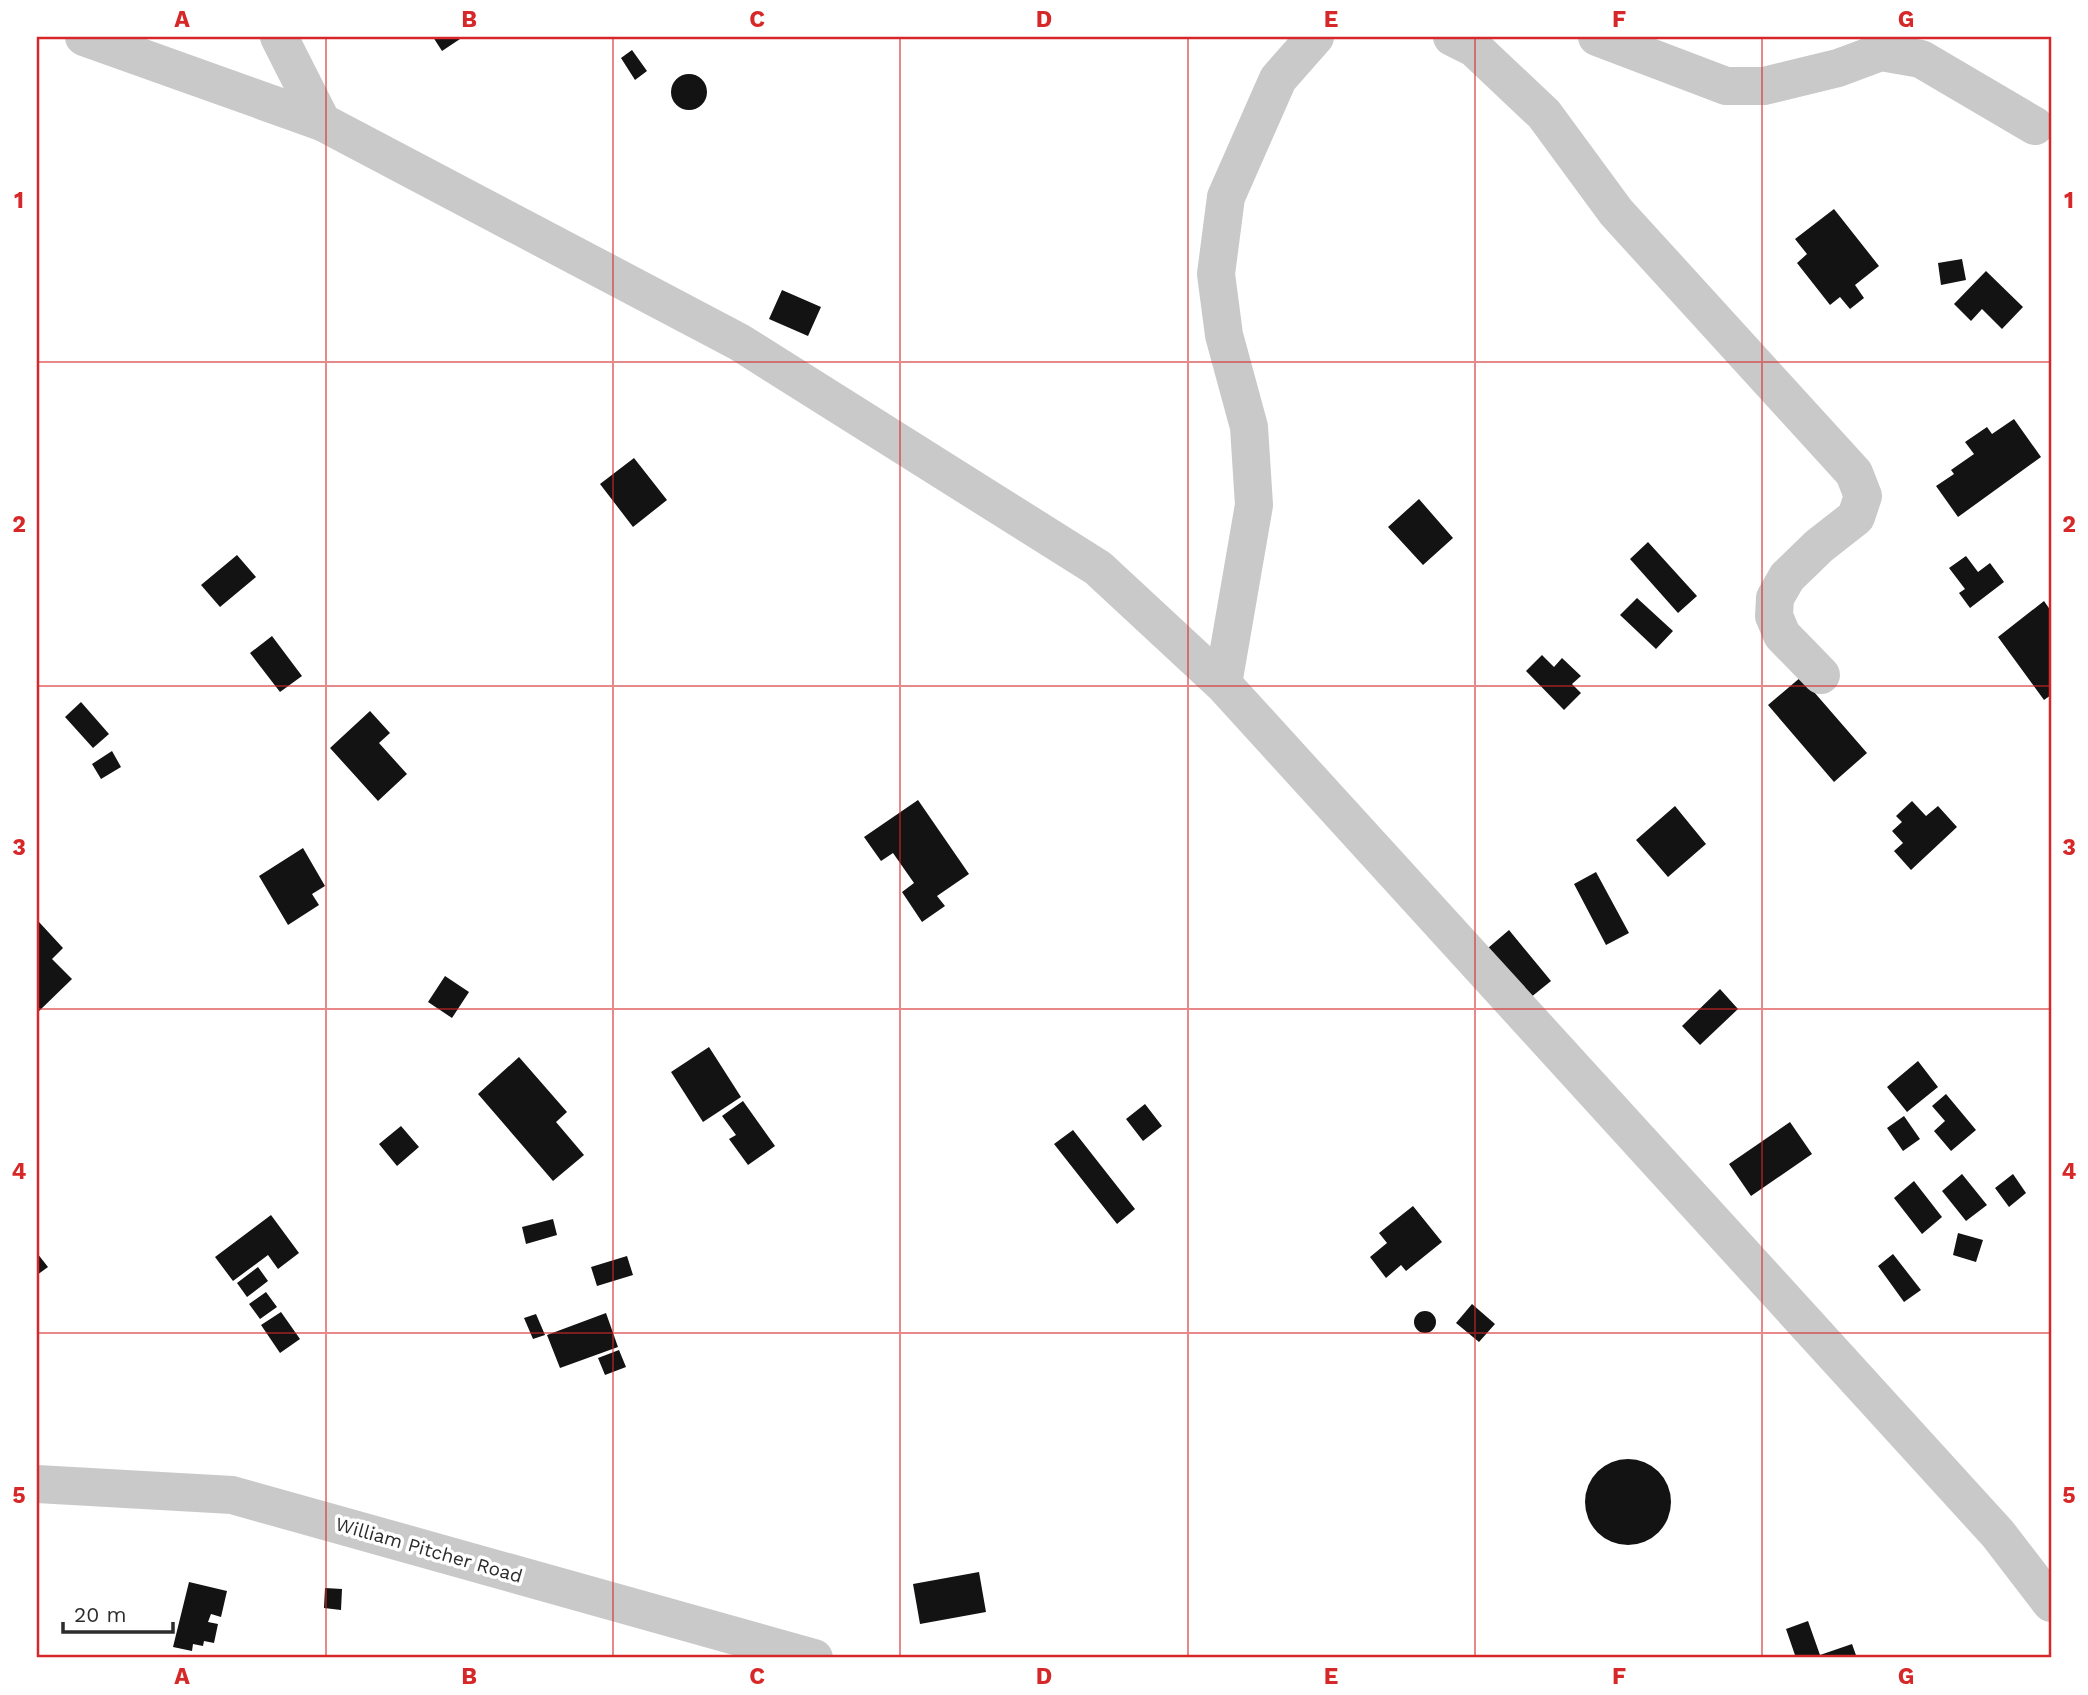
<svg xmlns="http://www.w3.org/2000/svg" width="2088" height="1695" font-family="'Work Sans',sans-serif">
	<style>
		.building { fill: #131313 }
		.lines { fill: none; stroke-linecap: round; stroke-linejoin: round }
		.minor { stroke: #c9c9c9; stroke-width: 38 }
		.grid { fill: none; stroke: #d62828; stroke-width: 2; stroke-opacity: 0.55 }
		.labels { text-anchor: middle; dominant-baseline: central; stroke-width: 7; stroke-linejoin: round; paint-order: stroke }
		.street-label { font-size: 19px; fill: #2c2c2c; stroke: #fff }
		.neatline { fill: none; stroke: #d62828; stroke-width: 2.5 }
		.grid-label { font-size: 23px; text-anchor: middle; font-weight: bold; fill: #d62828 }
	</style>
	<rect width="100%" height="100%" fill="#fff"/>
	<path class="building" d="M433,37h30l-21,14z
		M632,50l15,21 -12,9 -14,-22z
		M671 92a18 18 0 1 1 36 0a18 18 0 1 1-36 0Z
		M1834,209l45,57 -24,19 9,13 -14,11 -10,-12 -10,8 -33,-42 10,-9 -12,-15z
		M1962,259l4,21 -25,5 -3,-22z
		M1986,271l37,36 -21,22 -20,-20 -11,12 -17,-17z
		M782,290l39,17 -13,29 -39,-17z
		M2014,419l27,38 -83,60 -22,-31 18,-12 -3,-4 23,-16 -9,-12 22,-15 5,7z
		M634,458l33,42 -34,27 -33,-43z
		M1419,499l34,39 -30,27 -35,-38z
		M1648,542l49,54 -19,17 -48,-54z
		M237,555l19,22 -36,30 -19,-22z
		M1966,556l12,16 12,-9 14,19 -34,26 -11,-15 6,-4 -16,-21z
		M1637,598l36,33 -17,18 -36,-34z
		M2044,601l7,10v84l-7,5 -46,-63z
		M272,636l30,40 -22,16 -30,-39z
		M1542,655l12,12 8,-9 19,18 -9,8 9,9 -17,17 -38,-39z
		M1801,677l66,76 -33,29 -66,-77z
		M81,702l28,32 -16,14 -28,-31z
		M370,711l20,22 -11,10 28,31 -29,27 -48,-53z
		M112,751l9,16 -20,12 -9,-15z
		M918,800l51,74 -32,22 8,10 -23,16 -20,-30 12,-9 -21,-30 -12,8 -17,-24z
		M1912,801l14,15 12,-10 19,21 -46,43 -17,-19 9,-8 -11,-12 10,-9 -6,-6z
		M1675,806l31,38 -38,33 -32,-37z
		M303,848l22,38 -13,8 7,11 -31,20 -29,-49z
		M1596,872l33,61 -23,12 -32,-61z
		M39,922l24,26 -11,11 20,20 -35,34v-88z
		M1509,930l42,51 -21,17 -42,-50z
		M445,976l24,16 -17,26 -24,-16z
		M1720,989l18,20 -38,36 -18,-19z
		M709,1047l32,50 -38,25 -32,-50z
		M519,1057l48,55 -11,10 28,33 -31,26 -75,-87z
		M1918,1061l20,26 -31,25 -20,-25z
		M1946,1094l30,36 -25,21 -17,-20 11,-10 -13,-15z
		M743,1101l32,45 -27,19 -19,-26 7,-4 -14,-19z
		M1145,1104l17,22 -19,15 -17,-22z
		M1904,1116l16,23 -17,12 -16,-23z
		M1790,1122l22,32 -61,42 -22,-32z
		M401,1126l18,21 -22,19 -18,-22z
		M1073,1130l62,79 -18,15 -63,-80z
		M1962,1174l25,31 -21,16 -24,-30z
		M2013,1174l13,19 -17,14 -14,-19z
		M1914,1181l28,36 -20,17 -28,-36z
		M1413,1206l29,36 -36,29 -5,-6 -15,13 -16,-21 17,-14 -8,-10z
		M271,1215l28,38 -21,16 -10,-14 -35,26 -18,-24z
		M553,1219l4,16 -31,9 -4,-17z
		M1958,1233l25,7 -7,22 -23,-7z
		M37,1253l11,14 -11,8z
		M1893,1254l28,36 -17,12 -26,-36z
		M627,1256l6,19 -36,11 -6,-19z
		M258,1267l10,14 -21,16 -10,-14z
		M266,1292l11,15 -17,12 -11,-15z
		M1472,1304l23,20 -16,18 -23,-19z
		M1414 1322a11 11 0 1 1 22 0a11 11 0 1 1-22 0Z
		M281,1312l19,27 -20,14 -19,-28z
		M606,1313l12,34 -58,21 -13,-33z
		M536,1314l9,21 -12,4 -9,-21z
		M619,1350l7,17 -21,8 -7,-17z
		M1585 1502a43 43 0 1 1 86 0a43 43 0 1 1-86 0Z
		M979,1572l7,40 -66,12 -7,-40z
		M189,1582l38,9 -6,26 -10,-3 -3,8 10,2 -4,19 -10,-2 -1,5 -10,-2 -1,7 -19,-4z
		M325,1588l17,1 -1,21 -17,-2z
		M1808,1621l12,34 32,-11 5,14h-61l-10,-29z"/>
	<g class="lines">
		<path class="minor" d="M84,37l238,85 417,220 359,226 125,116 775,850 53,69
			M279,37l43,85
			M1452,37l22,11 70,66 72,98 238,261 9,23 -7,21 -37,29 -32,31 -12,21 -1,18 8,19 39,40
			M1597,37l129,49h38l74,-18 43,-16 40,7 114,67
			M1223,684l31,-179 -5,-78 -25,-92 -8,-61 10,-77 52,-118 37,-42
			M37,1484l195,11 582,163"/>
	</g>
	<path class="grid" d="M326,37v1621M613,37v1621M900,37v1621M1188,37v1621M1475,37v1621M1762,37v1621M37,362h2014M37,686h2014M37,1009h2014M37,1333h2014"/>
	<g class="labels">
		<g class="street-label">
			<text transform="translate(429 1550) rotate(16)">William Pitcher Road</text>
		</g>
	</g>
	<rect width="2088" height="1695" fill="none" stroke="#ffffff" stroke-width="77"/>
	<path d="M63 1622v10h110v-10" fill="none" stroke="#2c2c2c" stroke-width="3.5"/>
	<text x="74" y="1622" font-size="21" fill="#2c2c2c" stroke="#ffffff" stroke-width="5" paint-order="stroke">20 m</text>
	<rect x="38" y="38" width="2012" height="1618" class="neatline"/>
	<g class="grid-label">
		<text x="182" y="27">A</text>
		<text x="469" y="27">B</text>
		<text x="757" y="27">C</text>
		<text x="1044" y="27">D</text>
		<text x="1331" y="27">E</text>
		<text x="1619" y="27">F</text>
		<text x="1906" y="27">G</text>
		<text x="19" y="208">1</text>
		<text x="2069" y="208">1</text>
		<text x="19" y="532">2</text>
		<text x="2069" y="532">2</text>
		<text x="19" y="855">3</text>
		<text x="2069" y="855">3</text>
		<text x="19" y="1179">4</text>
		<text x="2069" y="1179">4</text>
		<text x="19" y="1503">5</text>
		<text x="2069" y="1503">5</text>
		<text x="182" y="1684">A</text>
		<text x="469" y="1684">B</text>
		<text x="757" y="1684">C</text>
		<text x="1044" y="1684">D</text>
		<text x="1331" y="1684">E</text>
		<text x="1619" y="1684">F</text>
		<text x="1906" y="1684">G</text>
	</g>
</svg>
